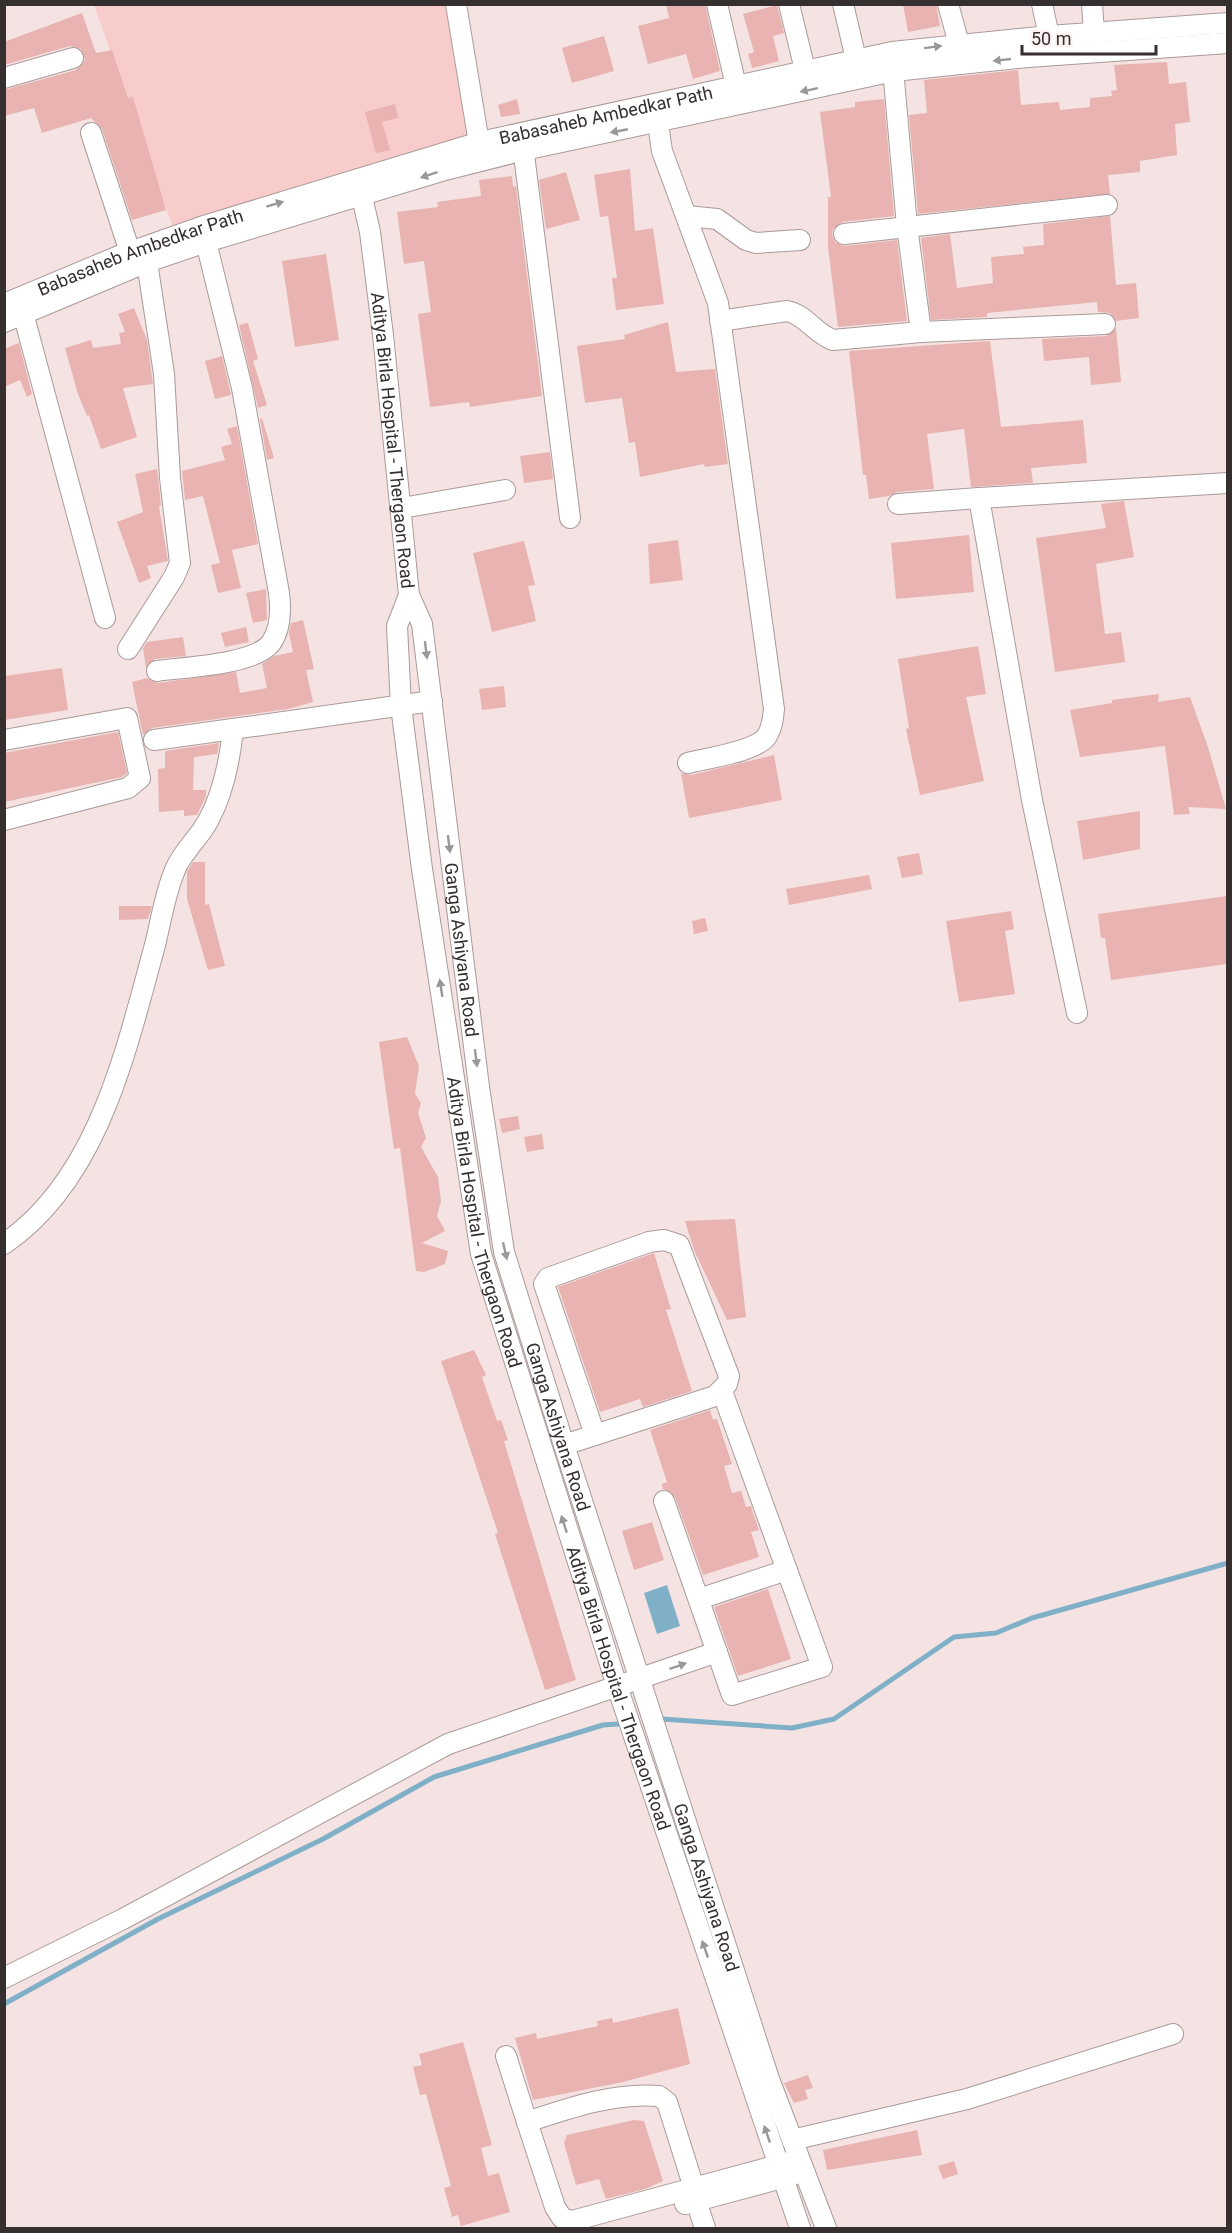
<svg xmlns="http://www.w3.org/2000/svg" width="1232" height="2233" font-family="Roboto,sans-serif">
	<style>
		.green { fill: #f7ccca }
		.water { fill: #7fb0c7 }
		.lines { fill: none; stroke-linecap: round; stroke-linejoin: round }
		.stream { stroke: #7fb0c7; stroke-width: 5 }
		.building { fill: #e8b3b1 }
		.minor-casing { stroke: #aa9a9a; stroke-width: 22 }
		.minor { stroke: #fff; stroke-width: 20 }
		.oneway { fill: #9a9797 }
		.labels { text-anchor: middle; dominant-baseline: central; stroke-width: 6; stroke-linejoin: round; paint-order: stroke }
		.street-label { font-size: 18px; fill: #362f2f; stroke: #fff1f1 }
	</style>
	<rect width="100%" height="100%" fill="#f4e3e2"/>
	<path class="green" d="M94,5h353l33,137 -304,94z"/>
	<path class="water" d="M667,1585l13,41 -23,8 -13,-41z"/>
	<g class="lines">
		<path class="stream" d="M662,1719l130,9 42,-9 120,-82 42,-4 36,-15 196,-55
			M4,2004l154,-85 165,-80 111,-62 169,-52 15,-1"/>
	</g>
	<path class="building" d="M666,4h39l15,67 -27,8 -7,-25 -38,10 -10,-38 31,-8z
		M903,4h33l4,22 -32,6z
		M777,5l7,28 -11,3 6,25 -27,7 -4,-14 6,-2 -11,-38z
		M82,13l14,40 16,-3 16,48 5,-1 33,113 -34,10 -30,-91 -11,-11 -49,15 -8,-25 -30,8v-26l72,-20 9,-10 -4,-11 -11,-3 -66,19v-23z
		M604,36l10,35 -42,12 -10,-35z
		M1167,62l2,22 17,-2 4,40 -15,2 2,31 -37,6v11l-32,3 2,19 -192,20 -9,-99 18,-2 -3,-33 94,-10 3,35 38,-3 1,8 30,-3v-9l22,-2 -1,-5 6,-1 -3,-25z
		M517,99l3,15 -19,3 -3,-12z
		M884,99l10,117 -52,6 -9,7 -1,6 3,7 10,4 52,-6 10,81 -69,6 -10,-80v-50h3l-11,-85 35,-5v-5z
		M395,104l3,14 -16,4 8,28 -14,3 -11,-41z
		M630,169l5,62 18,-3 11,76 -48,6 -4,-32h5l-9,-62 -8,1 -6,-42z
		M566,172l14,48 -34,9 -7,-49z
		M512,176l1,11 3,-1 26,210 -72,11 -1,-5 -39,5 -12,-93 13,-2 -7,-51 -20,3 -7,-52 41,-5 -1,-5 44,-6 -2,-16z
		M1110,216l6,69 20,-2 3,35 -23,3 -6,-8 -12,-1 -1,-10 -110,11v4l-56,3 -10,-82 29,-4 7,54 36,-5 -2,-26 33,-3 -1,-7 21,-2 -1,-21z
		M326,254l13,86 -44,7 -13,-86z
		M134,308l13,32 6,44 -30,4 14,49 -36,12 -12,-34 -2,1 -9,-22 -13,-46 26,-8 2,8 28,-4 -2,-11 6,-1 -7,-18z
		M668,322l8,50 39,-3 13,95 -23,3 -1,-3 -64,13 -5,-35 -6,1 -7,-45 -37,5 -8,-57 48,-7 -1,-4z
		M248,323l10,36 -5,2 14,44 -9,3 -19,-83z
		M1116,328l5,54 -30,3 -2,-28 -45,4 -2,-22 64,-3z
		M990,341l11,86 82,-7 4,43 -56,5 2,15 -62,4 -7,-58 -37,5 7,55 -37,3 -8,4 -20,3 -3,-24h-3l-14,-124z
		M19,343l13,51 -5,3 -7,-17 -16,7v-38z
		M222,356l9,39 -16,4 -10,-38z
		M262,418l12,40 -7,2 -7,-41z
		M237,426l21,118 -26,6 9,38 -23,5 -7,-28 9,-2 -17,-67 -18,4 -3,-29 43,-11 -4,-13 11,-3 -5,-15z
		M550,452l3,27 -29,4 -4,-27z
		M157,469l4,36 -2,1 9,55 -21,5 4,12 -12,5 -22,-61 26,-10 -8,-38z
		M1124,501l10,56 -38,7 9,70 16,-2 4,30 -70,10 -19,-134 70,-10 -5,-24z
		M969,535l5,57 -78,7 -5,-56z
		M678,540l5,40 -33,4 -2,-40z
		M524,541l11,44 -7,1 8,35 -44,11 -19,-79z
		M266,589l1,31 -14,3 -7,-30z
		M303,620l11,49 -8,1 7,32 -25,7 -136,19 -9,7 -11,-53 15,-4 11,5 78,-11 4,21 27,-5 -5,-24 12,-8 19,-4 -4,-19 2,-10z
		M246,627l3,15 -24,5 -4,-14z
		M183,637l3,19 -31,3 -9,9 -3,-20 4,-6z
		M978,646l8,48 -20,3 18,84 -64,14 -14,-66 3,-1 -11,-69z
		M62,668l6,42 -64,10v-44z
		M504,686l2,21 -24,3 -3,-21z
		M1159,694l-1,8 32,-5 18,50 18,62 -38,-2 2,7 -16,1 -9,-69 -85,11 -10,-47 42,-7v-3z
		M118,732l9,41 -5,4 -118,25v-49z
		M219,743l-2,11 -23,3 -1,33h13v6l-9,19 -13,1v-6l-25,2 -1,-43 7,-1v-17z
		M774,755l8,45 -93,18 -8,-45 10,2z
		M1140,811v38l-57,11 -6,-39z
		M919,853l4,21 -21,4 -5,-21z
		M193,862h12v43l4,-1 16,62 -17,4 -21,-71v-27z
		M869,875l3,14 -83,16 -3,-16z
		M1227,896v68l-116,16 -6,-42h-4l-3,-24z
		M119,906h33l-4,13 -29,1z
		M1011,911l3,18 -9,2 10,63 -56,8 -13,-81z
		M705,918l3,13 -14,3 -2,-13z
		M407,1037l12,29 -4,28 6,9 -3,10 8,25 -5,9 17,30 3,24 -4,15 8,15 -23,12 26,8 -3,13 -21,8 -8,-1 -16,-123 -6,1 -15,-107z
		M518,1116l2,13 -18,4 -3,-14z
		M542,1134l2,15 -17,3 -3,-15z
		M735,1219l11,98 -19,3 -33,-70 -9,-29z
		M654,1253l17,56 -5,1 26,81 -49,16 -3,-8 -40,13 -42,-125z
		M474,1350l12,25 -4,2 15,44 4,-1 7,20 -4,1 72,239 -31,10 -50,-156 3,-1 -57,-172z
		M710,1410l3,10 4,-1 15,45 -8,2 8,27 9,-2 5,16 5,-1 2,7 6,17 -8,2 8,25 -56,18 -28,-78 -4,-5 -8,-3 -1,-5 5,-2 -17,-52z
		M652,1522l12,38 -30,10 -12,-39z
		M768,1589l23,70 -53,17 -24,-69z
		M678,2008l12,56 -67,18 -90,18 -18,-62 21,-5 1,6 61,-13 -1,-5 15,-3 1,5z
		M463,2042l29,103 -11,3 7,28 11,-3 11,39 -49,14 -3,-11 -6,2 -8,-29 7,-2 -25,-92 -6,1 -7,-28 9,-2 -3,-11z
		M808,2075l5,13 -8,2 3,9 -14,4 -10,-20z
		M634,2120l10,1 19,60 -18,8 -39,10 -7,-20 -23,6 -12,-42 3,-8z
		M917,2130l5,25 -95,15 -4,-20z
		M954,2161l4,13 -15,5 -5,-13z"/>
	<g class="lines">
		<defs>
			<g id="minor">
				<path d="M456,4l25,151"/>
				<path d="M717,4l19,82"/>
				<path d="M789,4l16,66"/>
				<path d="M843,4l13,55"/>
				<path d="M948,4l11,40"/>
				<path d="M1042,4l7,32"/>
				<path d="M1092,4l2,28"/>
				<path d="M892,58l15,168 14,106 184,-8"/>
				<path d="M4,78l69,-20"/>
				<path d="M656,110l6,41 56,152 56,406c-1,10 -2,19 -7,27 -11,16 -60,22 -79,27"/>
				<path d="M91,133l39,119"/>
				<path d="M522,139l48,379"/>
				<path id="s1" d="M358,179l12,53 13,103 26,260 -12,31 4,80 21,163 59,385 136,432 183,542"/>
				<path d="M687,216l30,3 29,21 10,3 44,-3"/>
				<path d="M844,234l263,-29"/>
				<path id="s2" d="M4,304l115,-48 88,-31 273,-83 412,-90 157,-16 179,-13"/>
				<path d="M23,313l82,305"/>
				<path d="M720,321l67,-10c18,3 28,23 46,29l88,-8"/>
				<path d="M4,322l143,-60 59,-20 239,-72 79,-20 370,-79 134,-14 200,-14"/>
				<path d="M898,504l81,-6"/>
				<path d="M402,508l103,-18"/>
				<path id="s3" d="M409,595l13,29 57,463 25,165 60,193 205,634 57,149"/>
				<path d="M128,649l46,-72 6,-14 -10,-85 -6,-104 -17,-112"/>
				<path d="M157,671c27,-4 97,-6 114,-28 10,-14 10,-34 8,-50l-37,-205 -36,-146"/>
				<path d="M4,740l123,-22 13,60 -12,10 -124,32"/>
				<path d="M154,740l79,-11"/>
				<path d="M1077,1013l-45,-213 -53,-302 249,-15"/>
				<path d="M4,1244c95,-65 122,-194 151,-299 6,-24 10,-52 20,-75 7,-18 24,-32 33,-49 15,-27 22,-62 25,-92l199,-28"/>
				<path d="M564,1445l151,-49 12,-12 2,-8 -50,-131 -15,-5 -15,2 -101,36 -4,6 51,151"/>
				<path d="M664,1501l68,194 90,-28 -100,-276"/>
				<path d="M699,1599l88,-29"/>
				<path d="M4,1978l119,-59 325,-175 269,-92"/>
				<path d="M506,2056l21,66"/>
				<path d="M792,2140l175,-41 206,-65"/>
				<path d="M694,2188l-27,-86 -8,-6c-44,-4 -90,12 -132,26l28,85 7,11 10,3 217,-59"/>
				<path d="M696,2201l9,27"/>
				<path d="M685,2204l108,-29"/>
			</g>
		</defs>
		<use href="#minor" class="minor-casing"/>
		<use href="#minor" class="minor"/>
	</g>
	<defs><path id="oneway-solid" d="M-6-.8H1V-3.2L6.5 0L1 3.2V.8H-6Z" transform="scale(1.5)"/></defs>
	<g class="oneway">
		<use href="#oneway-solid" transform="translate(933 47) rotate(-7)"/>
		<use href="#oneway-solid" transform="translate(1002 60) rotate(174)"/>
		<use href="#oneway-solid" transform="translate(809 90) rotate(168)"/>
		<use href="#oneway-solid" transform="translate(619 131) rotate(169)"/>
		<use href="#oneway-solid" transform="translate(429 175) rotate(162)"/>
		<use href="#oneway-solid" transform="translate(275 204) rotate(-17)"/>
		<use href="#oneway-solid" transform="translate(426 650) rotate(83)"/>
		<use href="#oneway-solid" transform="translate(449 844) rotate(83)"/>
		<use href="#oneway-solid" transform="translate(441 988) rotate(-99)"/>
		<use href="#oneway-solid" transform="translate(476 1058) rotate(83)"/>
		<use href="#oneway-solid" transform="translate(505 1251) rotate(77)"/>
		<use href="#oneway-solid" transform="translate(564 1524) rotate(-108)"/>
		<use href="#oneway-solid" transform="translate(678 1666) rotate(-19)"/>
		<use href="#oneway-solid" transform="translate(705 1949) rotate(-109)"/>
		<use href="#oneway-solid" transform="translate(767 2134) rotate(-109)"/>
	</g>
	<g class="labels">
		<g class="street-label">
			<text stroke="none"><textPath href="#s2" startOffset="632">Babasaheb Ambedkar Path</textPath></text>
			<text stroke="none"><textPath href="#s2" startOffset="146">Babasaheb Ambedkar Path</textPath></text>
			<text stroke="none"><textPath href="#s1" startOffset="264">Aditya Birla Hospital - Thergaon Road</textPath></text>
			<text stroke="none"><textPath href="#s3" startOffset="360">Ganga Ashiyana Road</textPath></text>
			<text stroke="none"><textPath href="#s1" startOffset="1056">Aditya Birla Hospital - Thergaon Road</textPath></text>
			<text stroke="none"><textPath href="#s3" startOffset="848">Ganga Ashiyana Road</textPath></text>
			<text stroke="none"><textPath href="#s1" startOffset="1542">Aditya Birla Hospital - Thergaon Road</textPath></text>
			<text stroke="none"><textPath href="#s3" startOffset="1332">Ganga Ashiyana Road</textPath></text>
		</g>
	</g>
	<rect width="1232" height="2233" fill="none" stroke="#362f2f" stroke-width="12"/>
	<path d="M1022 45v9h134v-9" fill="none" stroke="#362f2f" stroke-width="3"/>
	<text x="1031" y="45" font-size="18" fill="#362f2f" stroke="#fff1f1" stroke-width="4.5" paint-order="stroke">50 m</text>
</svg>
